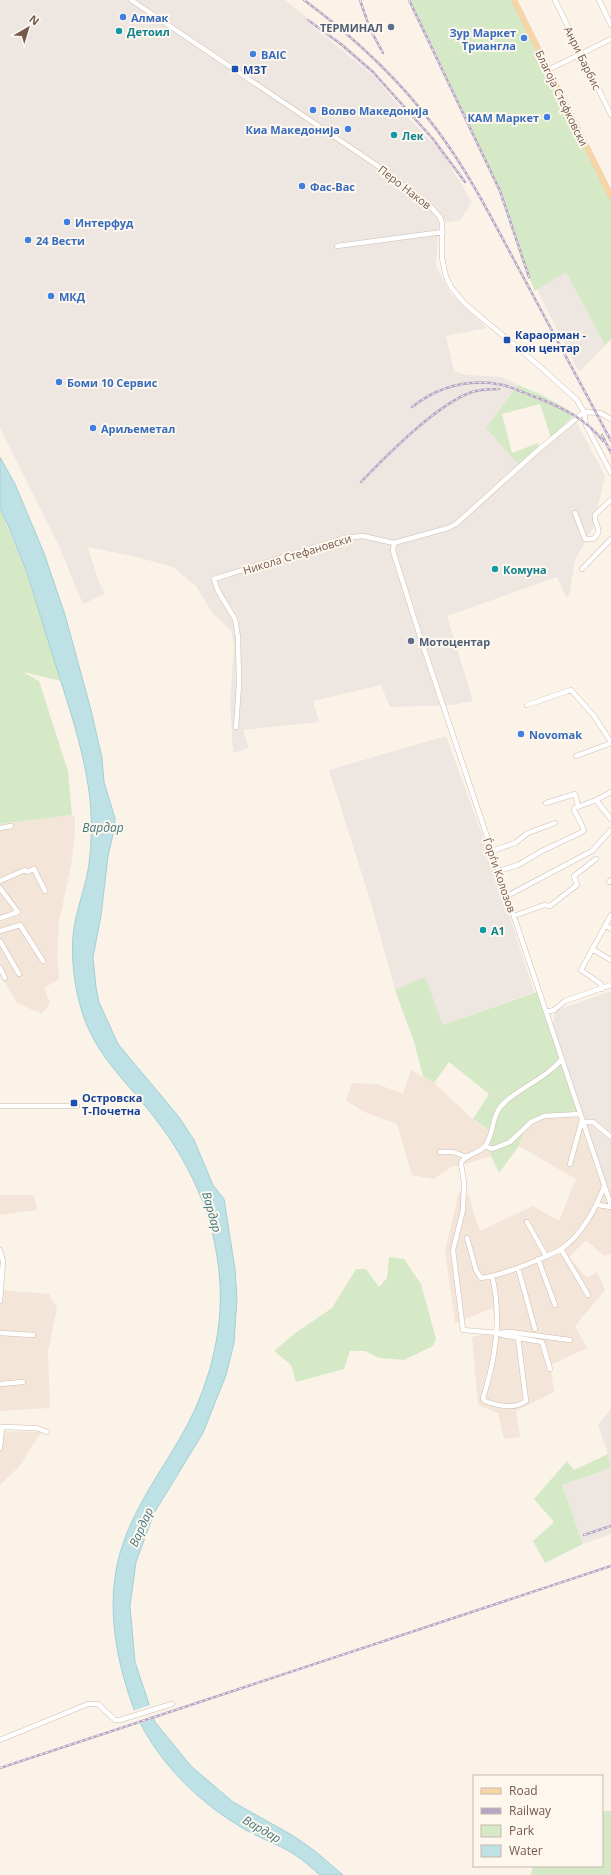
<svg xmlns="http://www.w3.org/2000/svg" width="611" height="1875" font-family="'Open Sans',sans-serif">
	<style>
		.residential { fill: #f3e5d7 }
		.industrial { fill: #ede6e1 }
		.green { fill: #d6e9c7 }
		.water { fill: #bde1e5; stroke: #a3d0d6 }
		.pier { fill: #fcf3e8 }
		.lines { fill: none; stroke-linecap: round; stroke-linejoin: round }
		.minor-casing { stroke: #cfbdb1; stroke-width: 5.5 }
		.major-casing { stroke: #d8d1cd; stroke-width: 6 }
		.minor { stroke: #fff; stroke-width: 4.5 }
		.major { stroke: #f7d5a4; stroke-width: 5.5 }
		.rail-casing { stroke: #b6a6c6; stroke-width: 2.5 }
		.rail { stroke: #fef7ee; stroke-width: 1; stroke-dasharray: 3; stroke-linecap: butt }
		.shop-dot { fill: #3f7fe0; stroke: #fef7ee; stroke-width: 1.5 }
		.service-dot { fill: #5c6f8a; stroke: #fef7ee; stroke-width: 1.5 }
		.culture-dot { fill: #0f9aa8; stroke: #fef7ee; stroke-width: 1.5 }
		.transit-dot { fill: #1a4fb4; stroke: #fef7ee; stroke-width: 1.5 }
		.labels { text-anchor: middle; dominant-baseline: central; stroke-width: 4; stroke-linejoin: round; paint-order: stroke }
		.shop-label { font-size: 11px; font-weight: bold; fill: #366cbe; stroke: #fef7ee; text-anchor: start }
		.service-label { font-size: 11px; font-weight: bold; fill: #4e5e75; stroke: #fef7ee; text-anchor: end }
		.culture-label { font-size: 11px; font-weight: bold; fill: #0d838f; stroke: #fef7ee; text-anchor: start }
		.street-label { font-size: 11px; fill: #75594d; stroke: #fef7ee }
		.transit-label { font-size: 11px; font-weight: bold; fill: #164399; stroke: #fef7ee; text-anchor: start }
		.water-label { font-size: 12px; font-style: italic; fill: #447980; stroke: #fef7ee }
	</style>
	<rect width="100%" height="100%" fill="#fcf3e8"/>
	<path class="residential" d="M72,815l3,1v18l-4,32 -12,56 -2,33 2,24 -15,9 6,15 -8,11 -25,-11 -17,-28v-151z
		M411,1070l23,13 43,40 14,9v24l-29,9 -9,1 -20,13 -21,-4 -15,-51 -35,-13 -16,-11 6,-17 25,1 26,10z
		M579,1110l32,90v54l-7,2 -18,-16 -17,17 18,21 10,-6 8,18 -30,36 12,22 -37,17 4,27 -38,19 4,26 -16,2 -6,-26 -20,-8 -6,-68 24,-5 -3,-24 -38,15 -10,-72 14,-59 11,4 2,12 8,23 53,-25 26,15 17,-42 -57,-33 6,-21 21,-8z
		M0,1195h34l3,15 -37,5z
		M0,1290l49,4 8,14 -9,43 2,57 -50,3z
		M0,1431l41,1 -22,35 -19,18z"/>
	<path class="industrial" d="M0,0h285l22,18 -1,3 69,56 32,39 34,35 31,51 -12,18 -21,4 -3,41 14,28 37,35 -41,8 8,35 13,4 34,2 17,8 -32,43 33,37 56,-46 30,57 -12,52 -18,32 -6,36 -3,1 -9,-20 -110,39 26,85 -21,4 -62,2 -9,-22 -68,16 6,21 -76,8 6,18 -16,5 -3,-53 4,-53 -3,-17 -18,-16 -17,-28 -23,-19 -36,-10 -49,-10 10,33 7,14 -22,10 -25,-60 -58,-116z
		M566,215l45,124 -32,33 -38,-74 -16,-40z
		M446,736l48,131 40,125 -91,33 -18,-47 -30,12 -24,-87 -42,-133z
		M611,991v209l-59,-170 3,-19z
		M611,1408v126l-28,10 -21,-59 49,-17 -3,-14 -10,-29z"/>
	<path class="green" d="M409,0h103l99,197v142l-6,6 -39,-73 -31,19 -11,-25 -24,-75z
		M518,385l24,10 33,19 -24,24 -11,-34 -38,10 10,39 26,-10 1,5 -20,17 -33,-37z
		M0,509l26,63 35,109 -38,-9 16,9 29,90 4,44 -72,9z
		M425,977l18,48 96,-34 40,119 -33,7 -20,8 -7,21 -20,27 -8,-17v-24l-18,-13 16,-25 -40,-32 -15,21 -11,-7 -9,-34 -19,-52z
		M389,1257l15,2 17,25 15,55 -3,7 -29,14 -25,-2 -14,-7h-15l-6,18 -48,13 -5,-17 -17,-14 20,-17 38,-26 24,-39h10l13,18 8,-9z
		M608,1454l3,14 -49,17 21,59 -38,19 -12,-22 21,-19 -20,-23 33,-38 7,9z
		M602,1811h9v64h-80l2,-9h69z"/>
	<path class="water" d="M0,457l15,27 29,69 21,62 26,95 11,48 2,24 11,36v8l-7,30 -7,60 -8,41 3,30 3,15 19,42 61,73 15,23 19,45 11,14 11,70 2,29 -3,45 -8,32 -23,58 -49,80 -18,49 -6,44 5,56 20,60 36,44 42,36 59,33 23,16 28,24c-7,0 -18,0 -24,-1 -3,-1 -4,-4 -6,-5 -8,-7 -17,-14 -26,-19 -17,-9 -35,-15 -51,-26 -44,-27 -86,-71 -104,-120 -17,-49 -26,-101 -12,-151 13,-45 41,-81 64,-122 24,-43 39,-97 36,-147 -4,-68 -31,-125 -74,-177 -25,-31 -49,-52 -63,-92 -9,-27 -13,-61 -9,-88 4,-22 12,-42 15,-63 3,-24 3,-50 0,-73 -6,-43 -20,-84 -33,-125 -10,-31 -19,-62 -29,-93 -6,-15 -12,-30 -18,-45 -3,-8 -8,-15 -9,-22 0,-16 0,-33 0,-49z"/>
	<path class="pier" d="M150,1705l5,13 -16,6 -6,-13z"/>
	<g class="lines">
		<defs>
			<path id="minor" d="M131,0l250,168 50,39 9,10 2,6v35l4,19 5,10 13,16 73,61 40,36 7,12 2,13 25,48
				M555,0l56,115
				M599,0l12,25
				M548,70l63,-31
				M337,246l106,-14
				M575,513l10,26h8c12,-10 0,-13 2,-24l16,-15
				M394,543l-1,8 31,98 187,556
				M582,569l29,-30
				M527,705l44,-15 23,26 17,26
				M236,727l3,-43 -1,-47 -3,-18 -17,-28 -4,-12 130,-41 19,-2 31,7 54,-15 8,-4 81,-73 47,-39 16,1 11,6
				M576,756l35,-13
				M596,800l15,19
				M546,803l29,-9 3,12
				M0,828l11,-2
				M492,851l23,-8 13,-10 27,-10
				M499,871l19,-6 24,-14 40,-19 2,-2 -10,-20 1,-2 21,-8 15,-8
				M0,881l25,-11 2,2 7,-3 11,22
				M609,882l2,-2
				M0,888l18,24 -18,6
				M507,896l85,-45 19,-21
				M514,916l30,-11 6,1 27,-21 -3,-9 22,-17
				M605,925l6,4
				M0,931l20,-6 23,36
				M0,941l19,33
				M592,949l19,11
				M0,968l5,10
				M602,989l-1,-5 -20,-14 30,-55
				M546,1012l8,-2 11,-9 46,-16
				M0,1106h77
				M583,1122h10l18,15
				M485,1146l7,3 18,-7 21,-20 13,-6 36,-2
				M440,1152h13l14,5
				M570,1164l12,-44
				M598,1205l13,2
				M527,1222l19,34
				M467,1238l9,32 5,8c16,-2 32,-8 47,-14 11,-5 23,-9 33,-15 20,-13 35,-41 43,-62
				M561,1249l27,46
				M0,1250l3,11 -3,40
				M538,1259l17,46
				M518,1268l17,61
				M492,1276c10,41 4,82 -9,122l2,3c13,5 29,9 41,0l-8,-63
				M0,1333l33,2
				M499,1333l11,-1 60,8
				M550,1369l-8,-27 -40,-7 -4,-2 -35,-3 -10,-80 10,-40 1,-28 -3,-18 1,-3c6,-7 17,-8 23,-15 10,-12 5,-31 20,-44 18,-16 41,-24 57,-43
				M0,1384l23,-2
				M0,1427l37,1 10,4
				M0,1448l2,-21
				M0,1740l88,-36h10l17,16h5l52,-16"/>
			<path id="major" d="M514,0l97,196"/>
		</defs>
		<use href="#minor" class="minor-casing"/>
		<use href="#major" class="major-casing"/>
		<use href="#minor" class="minor"/>
		<use href="#major" class="major"/>
		<defs>
			<path id="rail" d="M304,0c50,37 96,80 133,130 33,44 57,93 83,141 30,56 61,113 91,170
				M360,0l10,29 13,24
				M409,0l91,191 29,86
				M308,20l34,25 31,27 60,67 32,43
				M412,407c27,-21 57,-29 91,-22 12,3 23,9 35,13 25,10 48,21 65,43
				M602,435l9,18
				M361,482c26,-27 76,-78 111,-90 9,-3 18,-3 27,-3
				M584,1535l27,-9
				M0,1768l611,-202"/>
		</defs>
		<use href="#rail" class="rail-casing"/>
		<use href="#rail" class="rail"/>
	</g>
	<g class="shop-dot">
		<circle cx="123" cy="17" r="4"/>
		<circle cx="524" cy="38" r="4"/>
		<circle cx="253" cy="54" r="4"/>
		<circle cx="313" cy="110" r="4"/>
		<circle cx="547" cy="117" r="4"/>
		<circle cx="348" cy="129" r="4"/>
		<circle cx="302" cy="186" r="4"/>
		<circle cx="67" cy="222" r="4"/>
		<circle cx="28" cy="240" r="4"/>
		<circle cx="51" cy="296" r="4"/>
		<circle cx="59" cy="382" r="4"/>
		<circle cx="93" cy="428" r="4"/>
		<circle cx="521" cy="734" r="4"/>
	</g>
	<g class="service-dot">
		<circle cx="391" cy="27" r="4"/>
		<circle cx="411" cy="641" r="4"/>
	</g>
	<g class="culture-dot">
		<circle cx="119" cy="31" r="4"/>
		<circle cx="394" cy="135" r="4"/>
		<circle cx="495" cy="569" r="4"/>
		<circle cx="483" cy="930" r="4"/>
	</g>
	<g class="transit-dot">
		<rect x="231" y="65" width="8" height="8" rx="2"/>
		<rect x="503" y="336" width="8" height="8" rx="2"/>
		<rect x="70" y="1099" width="8" height="8" rx="2"/>
	</g>
	<g class="labels">
		<g class="shop-label">
			<text x="131" y="17">Алмак</text>
			<text x="516" y="32" text-anchor="end">Зур Маркет<tspan x="516" dy="13">Триангла</tspan></text>
			<text x="261" y="54">BAIC</text>
			<text x="321" y="110">Волво Македонија</text>
			<text x="539" y="117" text-anchor="end">КАМ Маркет</text>
			<text x="340" y="129" text-anchor="end">Киа Македонија</text>
			<text x="310" y="186">Фас-Вас</text>
			<text x="75" y="222">Интерфуд</text>
			<text x="36" y="240">24 Вести</text>
			<text x="59" y="296">МКД</text>
			<text x="67" y="382">Боми 10 Сервис</text>
			<text x="101" y="428">Ариљеметал</text>
			<text x="529" y="734">Novomak</text>
		</g>
		<g class="service-label">
			<text x="383" y="27">ТЕРМИНАЛ</text>
			<text x="419" y="641" text-anchor="start">Мотоцентар</text>
		</g>
		<g class="culture-label">
			<text x="127" y="31">Детоил</text>
			<text x="402" y="135">Лек</text>
			<text x="503" y="569">Комуна</text>
			<text x="491" y="930">А1</text>
		</g>
		<g class="street-label">
			<text transform="translate(583 58) rotate(64)">Анри Барбис</text>
			<text transform="translate(562 98) rotate(64)">Благоја Стефковски</text>
			<text transform="translate(405 187) rotate(38)">Перо Наков</text>
			<text transform="translate(297 554) rotate(-17)">Никола Стефановски</text>
			<text transform="translate(500 875) rotate(71)">Ѓорѓи Колозов</text>
		</g>
		<g class="transit-label">
			<text x="243" y="69">МЗТ</text>
			<text x="515" y="334">Караорман -<tspan x="515" dy="13">кон центар</tspan></text>
			<text x="82" y="1097">Островска<tspan x="82" dy="13">Т-Почетна</tspan></text>
		</g>
		<g class="water-label">
			<text x="103" y="827">Вардар</text>
			<text transform="translate(212 1212) rotate(74)">Вардар</text>
			<text transform="translate(141 1527) rotate(-66)">Вардар</text>
			<text transform="translate(262 1829) rotate(30)">Вардар</text>
		</g>
	</g>
	<rect x="473" y="1775" width="130" height="92" fill="#fef7ee" stroke="#c7b8ae"/>
	<rect x="481" y="1788" width="20" height="6" fill="#f7d5a4" stroke="#c7b8ae"/>
	<text x="509" y="1795" font-size="12" fill="#75594d">Road</text>
	<rect x="481" y="1808" width="20" height="6" fill="#b6a6c6" stroke="#c7b8ae"/>
	<text x="509" y="1815" font-size="12" fill="#75594d">Railway</text>
	<rect x="481" y="1825" width="20" height="12" fill="#d6e9c7" stroke="#c7b8ae"/>
	<text x="509" y="1835" font-size="12" fill="#75594d">Park</text>
	<rect x="481" y="1845" width="20" height="12" fill="#bde1e5" stroke="#c7b8ae"/>
	<text x="509" y="1855" font-size="12" fill="#75594d">Water</text>
	<g transform="translate(28 28) rotate(38)" stroke="#fef7ee" stroke-width="3" paint-order="stroke">
	<path d="M0-3L7 15L0 10L-7 15Z" fill="#75594d"/>
	<text y="-6" font-size="11" font-weight="bold" text-anchor="middle" fill="#75594d">N</text>
	</g>
</svg>
